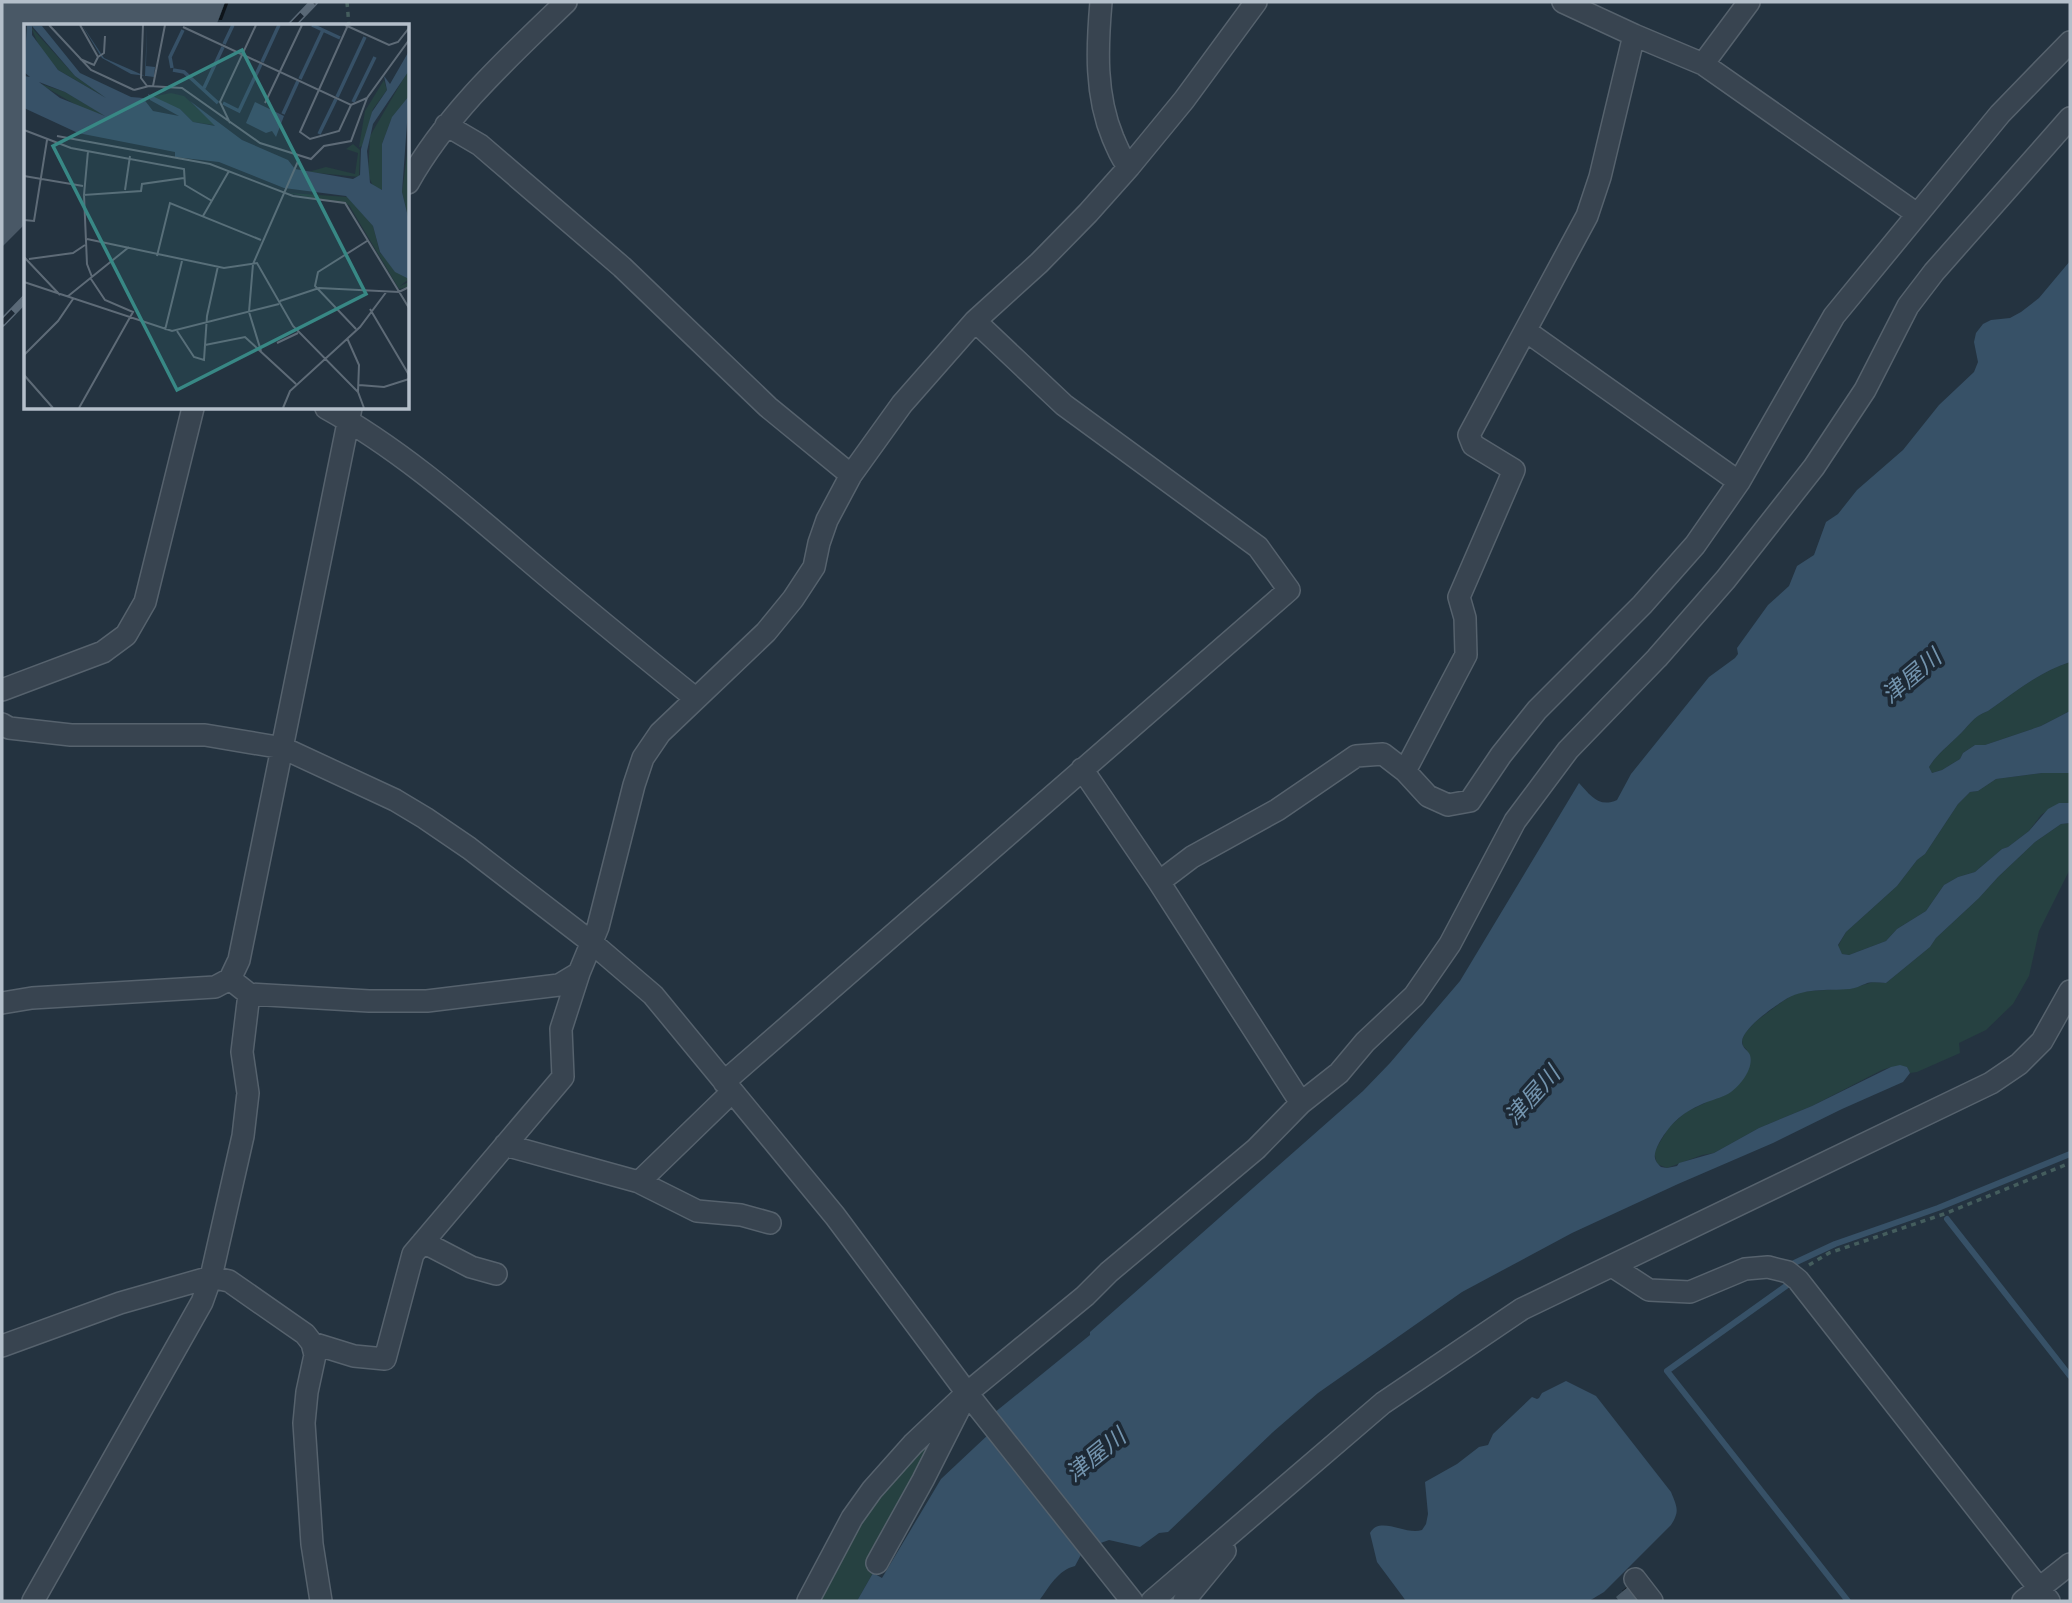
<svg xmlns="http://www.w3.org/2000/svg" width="2072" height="1603" font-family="Overpass,'Noto Sans JP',sans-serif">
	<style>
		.green { fill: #264141 }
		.water { fill: #375167 }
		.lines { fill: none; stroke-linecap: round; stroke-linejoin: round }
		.stream { stroke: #375167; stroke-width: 6 }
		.building { fill: #485966; filter: url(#shadow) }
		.minor-casing { stroke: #56626d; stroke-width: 24 }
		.path { stroke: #445d5d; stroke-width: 3.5; stroke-dasharray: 5 5; stroke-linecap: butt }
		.minor { stroke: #384450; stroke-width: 21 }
		.rail-casing { stroke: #5a6977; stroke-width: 8 }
		.rail { stroke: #1d2935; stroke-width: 5; stroke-dasharray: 16; stroke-linecap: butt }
		.labels { text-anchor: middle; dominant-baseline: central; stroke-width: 7; stroke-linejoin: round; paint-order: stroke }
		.water-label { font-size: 23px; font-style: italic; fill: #7394ae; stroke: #1d2935 }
		.inset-river { fill: none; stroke: #375167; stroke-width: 3.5 }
		.inset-road { fill: none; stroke: #5e6b77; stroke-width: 2 }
		.view { fill: #388885; fill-opacity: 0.15; stroke: #388885; stroke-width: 3.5 }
		.inset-edge { fill: none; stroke: #b4bfca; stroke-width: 3.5 }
	</style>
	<defs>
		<filter id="shadow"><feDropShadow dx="6" dy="-6" stdDeviation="0" flood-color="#0009"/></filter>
	</defs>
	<rect width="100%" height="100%" fill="#243340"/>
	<path class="green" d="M2070,662v49l-29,15 -56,19h-10l-12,8 -3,6 -18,11 -10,3 -3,-6c8,-13 18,-20 28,-30 11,-10 16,-21 31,-26 27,-19 51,-39 82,-49z
		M2042,773h28v30h-11l-18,12 -12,16 -21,16 -6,2 -27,23 -17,5 -14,8 -18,26 -29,18 -11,12 -37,14 -7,-1 -4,-8 8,-14 51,-46 20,-26 8,-6 33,-50 12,-12 8,-1 18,-12z
		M2070,823v46l-31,62 -10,45 -16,28 -27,26 -27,13 1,10 -43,19 -7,1 -3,-6h-16l-9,3 -70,36 -53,22 -45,25 -12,2 -35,13 -10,-4 -3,-12 15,-25 17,-15 19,-9 42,-53 -4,-4 -1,-6 3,-7 10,-11 28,-21 15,-9 55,-4 20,-6 13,1 44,-36 6,-9 43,-40 19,-21 37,-35 26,-18z
		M943,1423l-27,59 -50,85 7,6 -16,28h-42l59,-103z"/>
	<path class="water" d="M2070,261v401c-31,10 -55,30 -82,49 -15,5 -20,16 -31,26 -10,10 -20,17 -28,30l3,6 10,-3 18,-11 3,-6 12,-8h10l56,-19 29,-15v62h-28l-46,6 -18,12 -8,1 -12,12 -33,50 -8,6 -20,26 -51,46 -8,13 4,9 7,1 37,-14 11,-12 29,-18 18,-26 14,-8 17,-5 27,-23 6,-2 21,-16 19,-22 11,-6h11v20l-9,1 -26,18 -37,35 -19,21 -43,40 -6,9 -44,36c-7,0 -14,-2 -21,1 -6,2 -8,4 -15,5 -24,2 -46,-2 -67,12 -11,7 -41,28 -41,41 0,6 6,8 8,13 4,13 -9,30 -19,37 -7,5 -16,7 -24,10 -24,10 -35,19 -48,41 -5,10 -7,16 2,24l6,1 10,-2 2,-3 35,-10 45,-25 53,-22 79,-39 9,-2 7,2 3,6 -7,9 -61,27 -69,34 -95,41 -106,49 -110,59 -144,101 -45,39 -105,100 -9,1 -19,14 -31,-7 -25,9 -9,17c-17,4 -26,21 -36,35h-182l16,-28 9,5 59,-99 49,-46 4,-20 96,-78v-3l273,-241 27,-28 70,-82 119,-198c12,13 20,25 38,17l14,-26 78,-97 26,-19 3,-4 -1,-6 31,-43 21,-19 8,-20 17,-11 12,-33 12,-8 19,-24 46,-40 36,-45 35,-33 4,-10 -4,-20 2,-9 7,-9 8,-4 19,-2 11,-6 18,-14z
		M1566,1381l30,15 75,96c6,15 9,19 0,33l-67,67 -15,9h-183l-29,-39 -7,-29c10,-18 36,3 52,-3l4,-6 2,-10 -3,-32 32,-18 22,-17 9,-2 5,-11 39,-37 5,2 2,-1 3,-5z"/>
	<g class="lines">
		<path class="stream" d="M1947,1219l123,157
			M1790,1265l45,-21 103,-36 132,-54
			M1786,1286l-119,85 181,230"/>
	</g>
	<path class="building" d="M2,2h223l-9,24h-190v197l-24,24z
		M1628,1587l11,14h-20l-3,-4z"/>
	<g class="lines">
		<defs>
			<path id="minor" d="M1101,2c-4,46 -6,93 12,136 5,11 8,21 16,29
				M1563,2l71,33
				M1703,64l46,-62
				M446,125l34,20 142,122 146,140 83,68
				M408,183c40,-71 100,-125 158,-181
				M1526,331l213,151
				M326,408c72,40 134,94 196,147 57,49 115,96 173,143
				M2,690l101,-38 23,-17 19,-33 48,-194
				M2,724l7,4 62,7h134l78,13 112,52 30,18 44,30 122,94 62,53 182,221 132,177 165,208
				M1082,769l77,113 142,221
				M1405,771l61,-116 -1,-37 -6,-21 55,-127 -41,-25 -4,-10 118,-219 13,-39 34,-142 69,29 214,150
				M1159,882l33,-25 85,-47 79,-54 27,-2 22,17 23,25 20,9 22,-4 31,-46 36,-45 105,-105 53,-60 44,-63 95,-166 166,-202 70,-72
				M230,979l19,15 120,7h58l132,-16 20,-12 19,-46 36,-142 9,-27 17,-25 106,-101 27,-33 21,-32 5,-24 8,-23 24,-45 51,-71 73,-83 64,-58 49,-50 41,-46 55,-67 72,-98
				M2,1003l30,-5 183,-11 15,-8 9,-19 112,-552
				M724,1082l565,-492 -31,-43 -194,-142 -89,-84
				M505,1145l134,37 58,29 44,4 29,8
				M639,1182l93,-90
				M423,1242l48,25 25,7
				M1612,1266l37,24 41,2 55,-23 23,-2 20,5 10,8 251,321
				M312,1343l42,13 31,3 28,-105 150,-177 -2,-48 18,-56
				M2,1346l118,-43 91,-26 18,4 76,53 7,9 3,12 -8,37 -3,31 8,121 9,57
				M877,1563l46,-83 37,-73
				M1635,1579l17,22
				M33,1601l169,-299 9,-25 32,-141 5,-43 -6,-41 7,-58
				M808,1601l44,-83 20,-28 41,-46 54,-51 118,-97 24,-24 147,-123 45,-46 38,-30 26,-31 49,-46 36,-52 65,-123 53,-71 89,-92 69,-79 88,-112 51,-77 43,-84 26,-34 136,-154
				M1152,1601l231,-198 139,-94 469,-226 28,-19 23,-23 28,-50
				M1184,1601l41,-50
				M2023,1601l47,-37"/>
		</defs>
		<use href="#minor" class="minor-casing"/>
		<path class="path" d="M347,2l2,24
			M1809,1265l20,-12 115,-39 126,-51"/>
		<use href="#minor" class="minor"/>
		<defs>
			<path id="rail" d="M291,26l23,-24
				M2,323l24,-25"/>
		</defs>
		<use href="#rail" class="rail-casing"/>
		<use href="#rail" class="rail"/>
	</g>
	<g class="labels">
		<g class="water-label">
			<text transform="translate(1913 678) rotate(-40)">津屋川</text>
			<text transform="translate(1534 1097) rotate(-48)">津屋川</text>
			<text transform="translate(1097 1457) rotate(-39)">津屋川</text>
		</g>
	</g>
	<g transform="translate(24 24)">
		<rect width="385" height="385" fill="#243340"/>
		<path d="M7,3l44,49 33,23 -50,-29 -19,-24zM385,45v30l-18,21 -9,24v46l-9,-4 -5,-11 2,-39zM360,56l3,10 -14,19 -10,37 -4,1 6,-36zM14,59l27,9 41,24 -21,-6zM147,69l13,3 31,29 -22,-3 -13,-13 -30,-12zM385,116v81l-7,-29zM329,120l7,6 -1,27 -51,-5 18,-5 29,7 3,-21 -12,-4zM265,169l59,4 25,29 7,27 29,26 -9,7 9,-4v5l-10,2 -50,-84z" fill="#264141"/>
		<path d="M3,1l15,1 38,47 51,24 12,1 10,13 26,5 -29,-16 -2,-6 32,15 13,13 22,4 -25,-25 52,39 46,20 7,9 58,10 7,-4 1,-26 11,-37 15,-22 -3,-14 6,8 19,-33 -1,21 -35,52 -6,27 3,32 12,7v-46l10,-27 17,-21 -7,96 7,29v58l-14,-7 -15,-20 -7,-26 -27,-30 -62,-8 -65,-26 -44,-5v-5l-97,-19 -54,-25v-32l6,1 -6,-5zM8,2l43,50 31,22 -48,-28 -26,-35zM15,58l26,10 40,24 -45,-18zM58,1l22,33 41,18 2,-51 -1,41 9,1 -1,10 -23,-3 -29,-16zM231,78l29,14 -8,21 -4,-6 -6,2 -20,-10z" fill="#375167" fill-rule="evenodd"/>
		<path class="inset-river" d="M288,1l28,13M200,20l9,-19M238,38l17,-37M148,44l-2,-11 13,-27M149,46l11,2 34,31M276,55l23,-49M180,64l19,-41M313,73l28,-60M329,78l22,-45M199,79l16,8 22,-47M259,90l15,-33M295,110l17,-35"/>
		<path class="inset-road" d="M25,1l42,45 43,20M56,1l18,32M119,1l-2,53 6,8M321,1l44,20 9,-3 11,-14M324,1l-48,107 10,7 29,-8 12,-26M159,3l168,78 16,-7M74,33l6,-4 1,-17M56,35l14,6 4,-8M129,62l12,-61M110,66l15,-4 33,2 78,55 51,16 13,-13 27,-5 16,-43 42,-58M241,79l37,-78M206,99l-10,-21 36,-77M0,106l47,18 113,21 1,16 27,16M33,112l153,28 83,32 52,7 64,105M64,127l-4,44 57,-4 1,-7 42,-6M0,152l59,10M101,166l5,-34M60,171l3,69 5,13M179,192l26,-45M0,196l10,1 13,-81M63,215l137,29 33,-5 36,63 65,66 6,16M133,232l13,-53 91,37M0,233l36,38M5,235l44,-6 12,-8M0,258l148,49 107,-27M43,273l62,-50M256,277l39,-13 80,4 10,-5M346,285l39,66M332,305l-41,-43 3,-14 49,-31M141,306l17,-69M153,307l17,26 10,3 3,-44 11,-50M323,314l12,27 -1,27M253,319l21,-10M181,321l40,-8 51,47M237,327l-12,-39 4,-48 46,-105M0,331l34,-34 15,-22M0,351l29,33M335,361l25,2 25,-8M55,384l54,-96 -28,-12 -14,-21M259,384l7,-17 70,-64 27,-36"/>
		<path class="view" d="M218,26l124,244 -189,96 -124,-244z"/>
		<rect width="385" height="385" class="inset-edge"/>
	</g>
	<rect width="2072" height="1603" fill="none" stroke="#b4bfca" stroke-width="7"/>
</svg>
